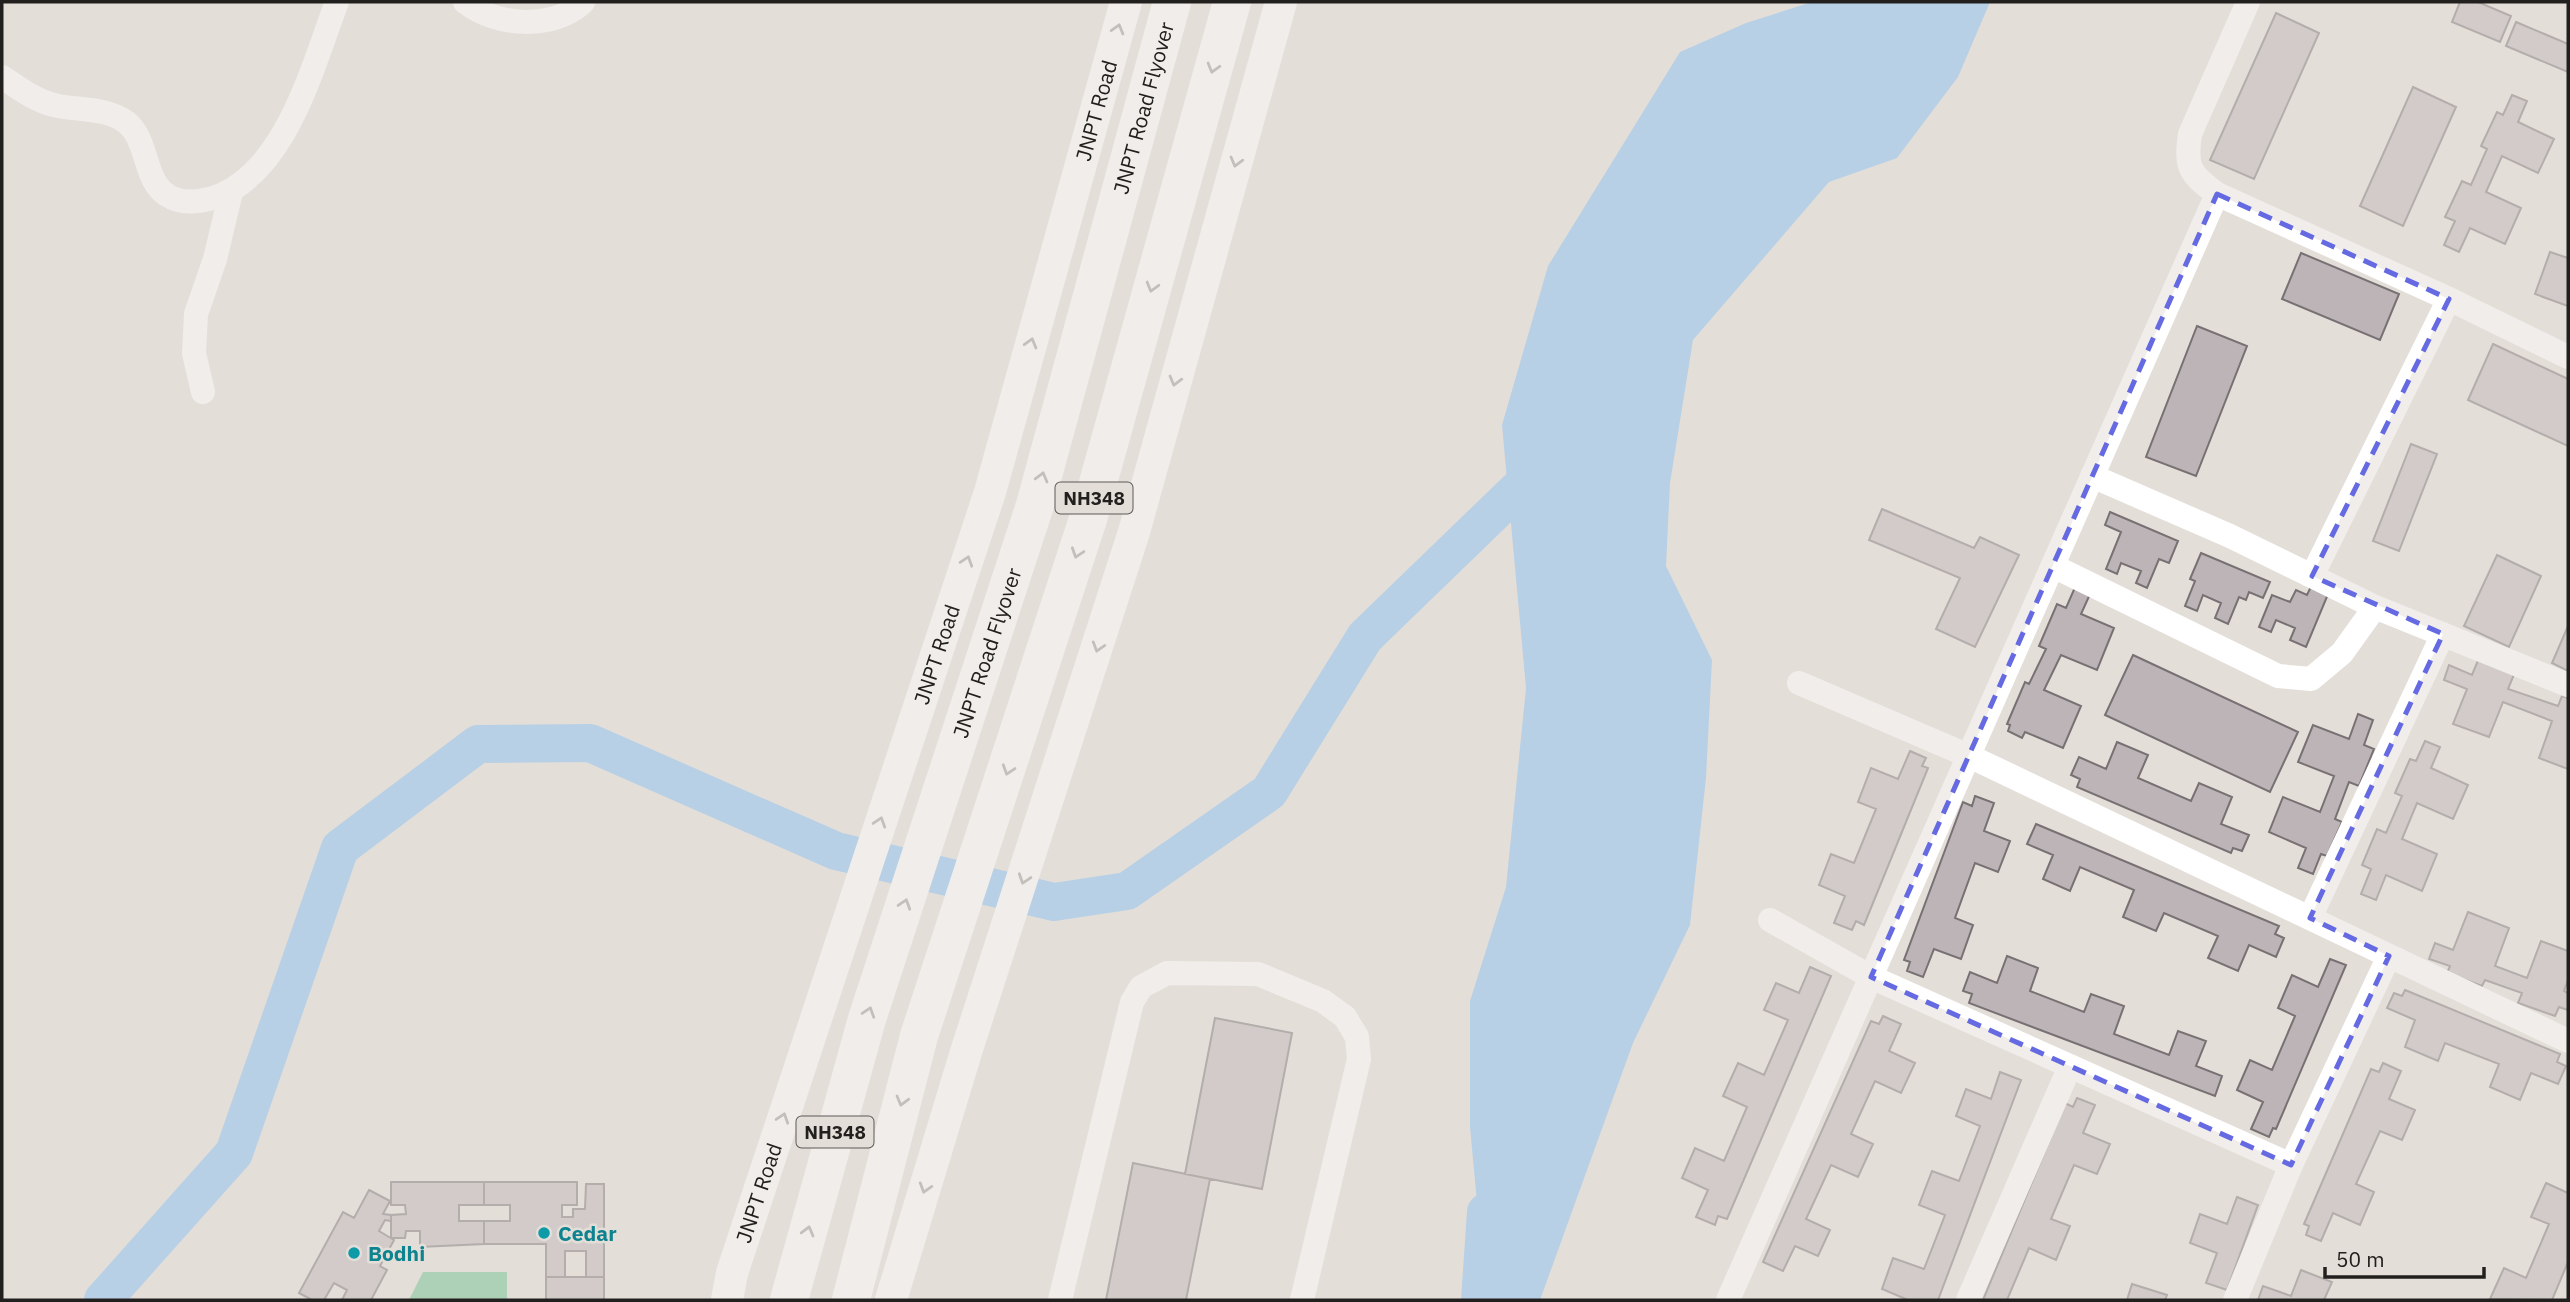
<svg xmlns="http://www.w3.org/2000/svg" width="2570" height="1302" font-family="'IBM Plex Sans',sans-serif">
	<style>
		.green { fill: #6bc18c }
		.water { fill: #83bff3 }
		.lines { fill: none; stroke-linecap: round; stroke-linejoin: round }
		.river { stroke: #83bff3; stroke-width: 38 }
		.building { fill: #bcb4b7; stroke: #787174; stroke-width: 2 }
		.minor { stroke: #fff; stroke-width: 24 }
		.tertiary { stroke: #fff; stroke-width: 32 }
		.trunk { stroke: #fff; stroke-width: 38 }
		.oneway { stroke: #9c9b9a }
		.marked { fill: none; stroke: #6569e2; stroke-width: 5; stroke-dasharray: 14 9; stroke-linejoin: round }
		.culture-dot { fill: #0f9aa8; stroke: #e4ded9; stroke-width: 2.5 }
		.labels { text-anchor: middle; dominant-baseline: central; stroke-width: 5; stroke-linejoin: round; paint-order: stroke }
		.shield { fill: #e4ded9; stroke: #5c5956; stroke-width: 2 }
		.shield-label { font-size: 19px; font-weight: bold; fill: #22201e }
		.street-label { font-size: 21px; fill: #22201e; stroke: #e4ded9 }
		.culture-label { font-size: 21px; font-weight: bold; fill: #0d838f; stroke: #e4ded9; text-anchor: start }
	</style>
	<rect width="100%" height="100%" fill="#e4ded9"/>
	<path class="green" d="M423,1272h84v28h-98z"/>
	<path class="water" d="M1812,2h178l-32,75 -61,81 -68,24 -136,158 -23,143 -4,83 46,94 -6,118 -16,147 -57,118 -93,257h-54l-16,-173v-126l36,-114 20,-199 -24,-263 46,-159 132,-214 66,-29z"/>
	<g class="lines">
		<path class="river" d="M103,1300l131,-147 106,-305 138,-104 112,-1 246,108 218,51 73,-11 142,-99 96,-155 181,-175
			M1480,1300l6,-88"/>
	</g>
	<path class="building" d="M2460,2h18l33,14 -11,26 -48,-20z
		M2276,13l43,20 -65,146 -44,-19z
		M2516,22l52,22v28l-62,-26z
		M2413,87l43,20 -53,119 -43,-20z
		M2512,95l15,6 -9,21 36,17 -16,34 -36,-17 -16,36 35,16 -16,36 -35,-16 -11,24 -15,-7 11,-24 -10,-4 17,-36 9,4 16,-36 -6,-3 16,-34 6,3z
		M2550,252l18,6v48l-33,-12z
		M2301,253l98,41 -19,46 -98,-41z
		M2197,326l50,20 -51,130 -50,-19z
		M2493,344l75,35v67l-100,-46z
		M2411,444l26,10 -38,97 -26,-10z
		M1882,509l92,39 6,-11 39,18 -44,92 -39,-18 24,-51 -91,-38z
		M2110,512l68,29 -9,22 -10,-4 -12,29 -11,-5 5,-12 -20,-8 -4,11 -11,-5 15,-37 -16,-7z
		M2201,553l69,29 -7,16 -14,-6 -3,8 -7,-3 -11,27 -13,-6 6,-15 -18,-8 -6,16 -12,-5 10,-25 -5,-2z
		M2497,555l44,21 -32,71 -45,-21z
		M2314,580l17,7 -25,60 -16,-7 5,-12 -19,-8 -5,12 -12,-5 13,-32 18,7 6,-12 11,5z
		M2076,585l15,7 -10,22 33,14 -17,42 -36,-15 -17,35 37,16 -18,42 -38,-16 -3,6 -14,-7 2,-6 -3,-1 18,-42 4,2 17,-35 -7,-3 18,-42 9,4z
		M2568,626v45l-16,-8z
		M2133,655l165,77 -28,60 -165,-77z
		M2479,658l36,14 -7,17 50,17 4,-10 6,2v71l-29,-11 13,-37 -49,-19 -14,35 -36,-13 14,-35 -23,-9 5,-15 23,10z
		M2358,714l15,6 -9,25 10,4 -15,37 -10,-4 -14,37 7,3 -15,34 -6,-2 -8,20 -15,-6 8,-20 -37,-16 14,-35 37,15 14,-36 -36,-14 15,-37 36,14z
		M2425,741l15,6 -9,21 37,17 -15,34 -36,-16 -15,36 35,15 -15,37 -36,-16 -10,25 -15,-6 10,-25 -9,-4 15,-36 9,4 16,-37 -7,-3 15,-34 6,2z
		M2117,742l31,13 -10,23 53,23 8,-18 33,14 -11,27 28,11 -7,16 -9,-3 -2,5 -154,-66 3,-8 -9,-4 8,-18 27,12z
		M1910,751l16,7 -4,8 6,2 -64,157 -8,-4 -4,9 -18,-7 11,-27 -26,-11 12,-31 23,9 22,-54 -18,-7 13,-34 27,11z
		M1975,796l19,7 -10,28 26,10 -12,31 -23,-9 -20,55 18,7 -12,34 -27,-10 -11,28 -16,-6 3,-9 -6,-2 59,-158 9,4z
		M2036,824l243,102 -4,8 9,4 -8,19 -27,-12 -11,26 -30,-13 10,-22 -54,-23 -8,18 -33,-14 11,-27 -54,-23 -10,24 -27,-12 10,-24 -26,-11z
		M2468,912l41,16 -14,38 32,12 14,-37 27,10v29l-4,11 4,2v17l-9,-3 -4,9 -37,-13 4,-10 -37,-13 -3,6 -35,-13 3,-7 -21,-7 6,-16 18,7z
		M2007,956l31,12 -8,23 54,21 7,-18 33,12 -10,28 55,21 9,-24 28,10 -10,25 26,10 -7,20 -246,-93 3,-9 -9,-3 7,-19 27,11z
		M2330,959l16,6 -70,164 -3,-1 -4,9 -18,-8 12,-27 -26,-12 13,-30 22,10 23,-54 -17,-8 14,-33 26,12z
		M1810,967l21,9 -104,243 -9,-3 -3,9 -19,-8 12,-27 -26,-12 13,-30 29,13 23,-54 -24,-11 15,-33 26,12 24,-55 -24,-10 12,-27 23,10z
		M2405,990l155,64 -3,8 9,4 -8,18 -27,-11 -11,27 -30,-13 9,-23 -54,-21 -7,18 -33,-14 10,-27 -28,-12 7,-15 8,3z
		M1883,1016l18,8 -12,27 26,12 -14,30 -26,-12 -24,53 22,10 -15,33 -27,-12 -25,54 24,11 -12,26 -23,-10 -12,25 -20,-9 108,-241 8,3z
		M1215,1018l77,15 -30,156 -77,-15z
		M2383,1063l18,8 -12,28 26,11 -13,30 -22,-9 -24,53 18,8 -14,33 -27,-12 -12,28 -15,-6 3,-9 -5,-2 67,-155 8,3z
		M2000,1072l21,8 -83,220h-30l-26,-11 11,-31 31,11 21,-54 -26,-10 13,-34 27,10 21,-55 -24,-10 10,-27 25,10z
		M2077,1098l18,7 -12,28 27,11 -13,30 -23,-9 -23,54 19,7 -14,34 -27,-12 -22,52h-24l82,-197 8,4z
		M1133,1163l77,16 -24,121h-80z
		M391,1182h93v23h-25v16h25v23l-64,3v-16h-14l-1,7h-14v-23l15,-1 -1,-9h-14z
		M484,1182h93v23h-15v12h11v-8h12l1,-25h18v93h-18v-26h-21v26h-19v-33h-62v-23h26v-16h-26z
		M2546,1183l22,10v69l-16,38 -62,-1 14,-31 22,10 23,-54 -18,-7z
		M369,1190l21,11 -7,13 8,1v6l-6,-1 -6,11 15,9 -14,26 7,4 -16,30h-29l5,-10 -13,-7 -10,17h-12l-13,-7 44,-81 11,6z
		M2237,1197l21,8 -31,85 -21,-7 11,-30 -27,-10 10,-29 27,10z
		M2301,1270l31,12 -8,18h-66l5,-14 28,10z
		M546,1277h58v23h-58z
		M2132,1284l35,11 -2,5h-38z"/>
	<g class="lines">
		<path class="minor" d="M465,2c32,25 89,28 118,0
			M2248,2l-58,132c-5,34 0,40 27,60l232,105 119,58
			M2,77c18,12 35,25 56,29 21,4 49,2 68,16 23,18 17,58 41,73 13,9 32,7 46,3 73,-24 99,-131 124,-196
			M203,392l-9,-39 2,-39 19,-55 16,-67
			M2092,476l138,60 145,71
			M2053,566l225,110 33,3 31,-26 33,-46 193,78
			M2312,576l137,-277
			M1799,683l170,73 599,285
			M2310,918l133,-284
			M1770,920l101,57 420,188
			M1060,1300l72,-298 9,-15 26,-14 91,1 65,27 22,16 12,20 2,22 -57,241
			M1728,1300l489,-1106
			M1968,1300l102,-234
			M2235,1300l56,-135 98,-209"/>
		<g class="tertiary">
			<path id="s1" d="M727,1300l5,-27 258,-781 136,-490"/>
			<path d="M891,1300l75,-248 168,-520 147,-530"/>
		</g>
		<g class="trunk">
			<path id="s2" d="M789,1300l78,-281 168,-514 137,-503"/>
			<path d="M851,1300l68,-264 169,-517 144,-517"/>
		</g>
	</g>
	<defs><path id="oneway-chevron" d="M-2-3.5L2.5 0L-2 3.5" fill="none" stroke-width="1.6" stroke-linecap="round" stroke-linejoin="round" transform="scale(1.75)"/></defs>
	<g class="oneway">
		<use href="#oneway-chevron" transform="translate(1118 29) rotate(-74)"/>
		<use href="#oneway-chevron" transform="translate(1213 68) rotate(106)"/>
		<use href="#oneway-chevron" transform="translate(1236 162) rotate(105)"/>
		<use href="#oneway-chevron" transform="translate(1152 287) rotate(106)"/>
		<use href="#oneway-chevron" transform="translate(1031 343) rotate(-74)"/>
		<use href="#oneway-chevron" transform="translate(1175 381) rotate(105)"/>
		<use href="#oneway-chevron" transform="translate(1042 477) rotate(-75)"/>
		<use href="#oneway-chevron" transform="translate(1077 553) rotate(108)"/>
		<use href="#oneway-chevron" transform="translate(967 561) rotate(-72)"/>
		<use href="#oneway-chevron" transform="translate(1098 647) rotate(107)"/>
		<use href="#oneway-chevron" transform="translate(1008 770) rotate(108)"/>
		<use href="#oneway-chevron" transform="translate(880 822) rotate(-72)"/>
		<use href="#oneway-chevron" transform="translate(1024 879) rotate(108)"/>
		<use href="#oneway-chevron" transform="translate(905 904) rotate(-72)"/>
		<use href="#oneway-chevron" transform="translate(869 1012) rotate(-72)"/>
		<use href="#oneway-chevron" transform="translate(902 1101) rotate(105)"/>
		<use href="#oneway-chevron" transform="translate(783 1118) rotate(-72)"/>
		<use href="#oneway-chevron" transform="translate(925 1188) rotate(107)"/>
		<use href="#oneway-chevron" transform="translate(808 1231) rotate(-75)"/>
	</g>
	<path d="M0 0H2570V1302H0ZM2217,194l232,105 -137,277 131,58 -133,284 79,38 -98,209 -420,-188z" fill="#e4ded9" fill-opacity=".55" fill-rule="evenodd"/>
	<path class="marked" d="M2217,194l232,105 -137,277 131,58 -133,284 79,38 -98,209 -420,-188z"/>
	<g class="culture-dot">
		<circle cx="544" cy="1233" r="7"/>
		<circle cx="354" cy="1253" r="7"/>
	</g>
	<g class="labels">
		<g class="shield">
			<rect x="1055.5" y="482.5" width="77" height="31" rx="5"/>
			<rect x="796.5" y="1116.5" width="77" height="31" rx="5"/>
		</g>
		<g class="shield-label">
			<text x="1094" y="498">NH348</text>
			<text x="835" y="1132">NH348</text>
		</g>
		<g class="street-label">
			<text stroke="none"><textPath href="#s2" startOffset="1244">JNPT Road Flyover</textPath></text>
			<text stroke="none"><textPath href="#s1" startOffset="1246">JNPT Road</textPath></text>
			<text stroke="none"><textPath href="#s2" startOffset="677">JNPT Road Flyover</textPath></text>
			<text stroke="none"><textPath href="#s1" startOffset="679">JNPT Road</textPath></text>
			<text stroke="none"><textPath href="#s1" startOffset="112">JNPT Road</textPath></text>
		</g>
		<g class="culture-label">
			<text x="558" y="1233">Cedar</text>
			<text x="368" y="1253">Bodhi</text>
		</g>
	</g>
	<rect width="2570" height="1302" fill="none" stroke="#22201e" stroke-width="7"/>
	<path d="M2325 1267v10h159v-10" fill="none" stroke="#22201e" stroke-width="3.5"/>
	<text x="2336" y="1267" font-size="21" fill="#22201e" stroke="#e4ded9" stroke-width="5" paint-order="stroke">50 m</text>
</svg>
